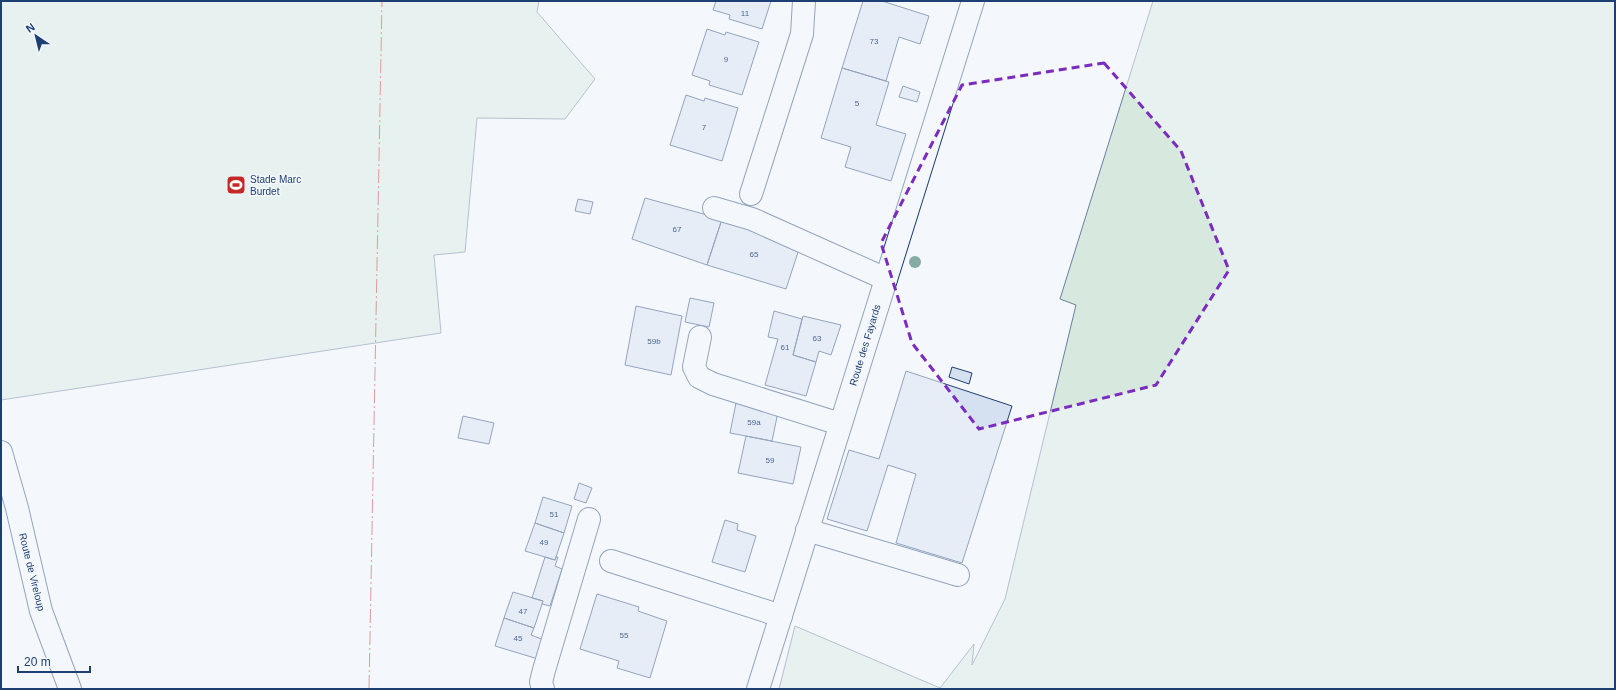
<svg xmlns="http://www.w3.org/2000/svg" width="1616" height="690" font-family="Helvetica,sans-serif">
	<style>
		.green { fill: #d7e8df; stroke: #687fa3 }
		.building { fill: #d5e0f0; stroke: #1d3f73 }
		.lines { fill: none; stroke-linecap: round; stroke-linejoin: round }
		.minor-casing { stroke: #1d3f73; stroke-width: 24 }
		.major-casing { stroke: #1d3f73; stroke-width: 24 }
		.minor { stroke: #f4f7fb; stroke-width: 22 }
		.major { stroke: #f4f7fb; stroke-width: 22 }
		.power { stroke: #c62828; stroke-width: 1; stroke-dasharray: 14 3 2 3; stroke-linecap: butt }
		.tree { fill: #86aba6 }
		.marked { fill: none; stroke: #7b2cbf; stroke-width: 3; stroke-dasharray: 8 5; stroke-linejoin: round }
		.labels { text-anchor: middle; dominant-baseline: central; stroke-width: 3; stroke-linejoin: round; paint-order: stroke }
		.number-label { font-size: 8px; fill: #4b6792 }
		.poi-label { font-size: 10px; fill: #1d3f73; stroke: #f4f7fb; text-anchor: start }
		.street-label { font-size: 10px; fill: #1d3f73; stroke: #f4f7fb }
	</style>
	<rect width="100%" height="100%" fill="#f4f7fb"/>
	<path class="green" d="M1,1h538l-2,11 58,67 -30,40 -88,-1 -12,134 -31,3 7,78 -440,67z
		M1153,1h462v688h-836l16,-63 145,62 34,-44 -2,21 33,-66 71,-294 -16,-6z"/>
	<path class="building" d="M716,1h55l-9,28 -33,-10 1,-4 -17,-5z
		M863,1h19l47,15 -9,28 -21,-7 -13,44 -44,-13z
		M707,29l18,6 1,-3 33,10 -17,53 -33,-10 1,-4 -18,-6z
		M842,68l47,14 -13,43 30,9 -15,47 -46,-14 6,-20 -30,-9z
		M903,86l17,6 -3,10 -18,-5z
		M686,95l18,6 1,-3 33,10 -16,53 -52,-16z
		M645,198l77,21 -15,46 -75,-26z
		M578,199l15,3 -3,12 -15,-3z
		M722,219l79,24 -15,46 -79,-24z
		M690,298l24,5 -5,24 -24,-5z
		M636,306l46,10 -11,59 -46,-10z
		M774,311l28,8 -9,36 23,7 -10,34 -41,-11 13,-46 -10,-2z
		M803,316l38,9 -10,30 -12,-4 -3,11 -23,-7z
		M952,367l20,6 -3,11 -20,-7z
		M906,371l106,35 -50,157 -66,-20 20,-69 -28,-9 -21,66 -40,-12 22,-69 30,9z
		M736,403l42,9 -6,29 -42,-8z
		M463,416l31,7 -5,21 -31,-6z
		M746,436l55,11 -8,37 -55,-11z
		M579,483l13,5 -6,15 -12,-4z
		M543,497l29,9 -8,27 -29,-10z
		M725,520l13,4 -1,6 19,6 -11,36 -33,-10z
		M535,523l29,10 -9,27 -30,-9z
		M545,557l10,3 1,-3h2l-3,9 7,3 -12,37 -8,-2 1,-3 -11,-3z
		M513,592l30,9 -9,27 -30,-10z
		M597,594l42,13 -1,4 29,10 -17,57 -33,-10 2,-7 -39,-12z
		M504,618l30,10 -3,7 13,5 -6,19 -43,-13z"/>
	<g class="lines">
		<defs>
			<path id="minor" d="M751,194l51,-160 2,-33
				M714,208l38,11 134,60
				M700,337l-6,30 5,10 14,7 127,40
				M1,452l16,56 24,103 29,78
				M807,530l151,45
				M611,561l170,55
				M543,689l-2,-7 3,-12 45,-151"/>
			<path id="major" d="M758,689l215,-688"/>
		</defs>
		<use href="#minor" class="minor-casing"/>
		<use href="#major" class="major-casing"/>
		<use href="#minor" class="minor"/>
		<use href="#major" class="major"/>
		<path class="power" d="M369,689l13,-688"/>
	</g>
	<circle class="tree" cx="915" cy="262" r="6"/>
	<path d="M0 0H1616V690H0ZM1104,63l77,88 48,119 -73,115 -177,44 -67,-86 -31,-100 81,-158z" fill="#f4f7fb" fill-opacity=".55" fill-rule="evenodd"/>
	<path class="marked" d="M1104,63l77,88 48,119 -73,115 -177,44 -67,-86 -31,-100 81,-158z"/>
	<defs>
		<symbol id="stadium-square" viewBox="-11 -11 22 22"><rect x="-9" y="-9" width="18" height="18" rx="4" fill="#c62828" stroke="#f4f7fb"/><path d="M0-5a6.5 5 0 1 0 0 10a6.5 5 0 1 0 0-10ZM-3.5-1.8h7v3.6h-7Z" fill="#fff"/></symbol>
	</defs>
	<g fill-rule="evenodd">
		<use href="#stadium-square" x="225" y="174" width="22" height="22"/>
	</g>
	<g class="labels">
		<g class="number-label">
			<text x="745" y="13">11</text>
			<text x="874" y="41">73</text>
			<text x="726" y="59">9</text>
			<text x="857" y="103">5</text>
			<text x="704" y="127">7</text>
			<text x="677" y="229">67</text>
			<text x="754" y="254">65</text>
			<text x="817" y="338">63</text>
			<text x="654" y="341">59b</text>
			<text x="785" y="347">61</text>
			<text x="754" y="422">59a</text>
			<text x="770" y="460">59</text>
			<text x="554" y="514">51</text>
			<text x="544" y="542">49</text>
			<text x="523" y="611">47</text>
			<text x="624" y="635">55</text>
			<text x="518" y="638">45</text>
		</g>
		<g class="poi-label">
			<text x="250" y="179">Stade Marc<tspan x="250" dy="12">Burdet</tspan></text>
		</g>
		<g class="street-label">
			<text transform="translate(865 345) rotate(-73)">Route des Fayards</text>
			<text transform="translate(32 572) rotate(76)">Route de Vireloup</text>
		</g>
	</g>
	<rect width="1616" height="690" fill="none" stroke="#1d3f73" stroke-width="4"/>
	<g transform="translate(36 36) rotate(325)" stroke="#f4f7fb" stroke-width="3" paint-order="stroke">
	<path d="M0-3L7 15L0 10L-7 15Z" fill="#1d3f73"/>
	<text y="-6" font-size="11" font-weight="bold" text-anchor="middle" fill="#1d3f73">N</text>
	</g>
	<path d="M18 666v6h72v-6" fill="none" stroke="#1d3f73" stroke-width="2"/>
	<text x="24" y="666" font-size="12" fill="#1d3f73" stroke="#f4f7fb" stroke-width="3" paint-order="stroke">20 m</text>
</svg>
